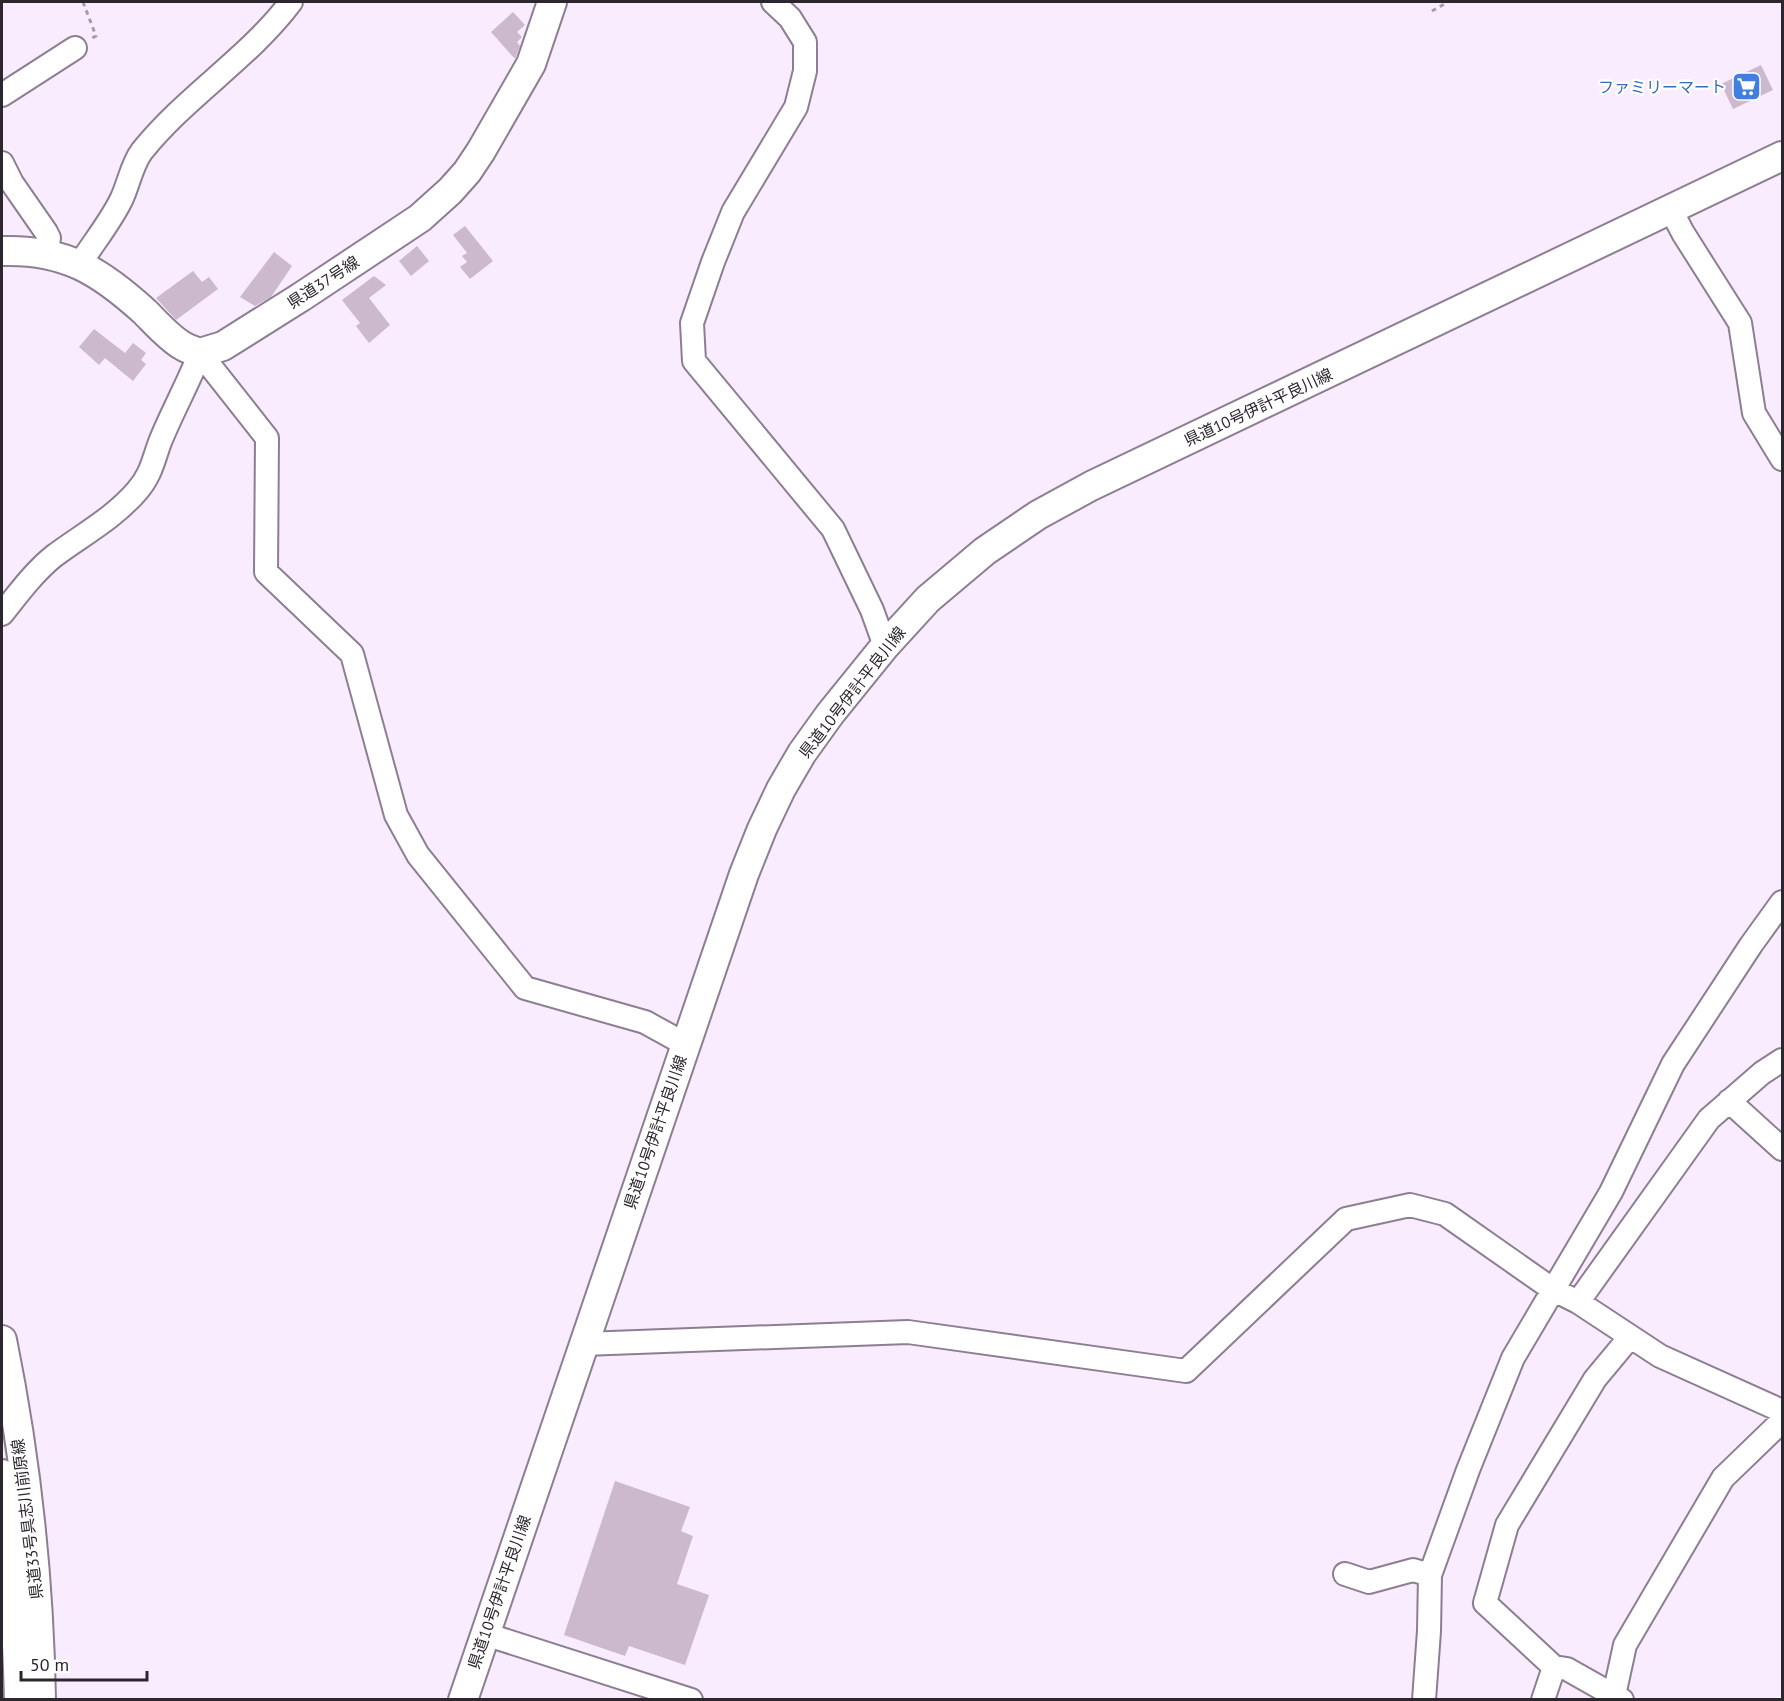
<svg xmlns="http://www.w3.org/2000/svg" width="1784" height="1701" font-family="'PT Sans','Noto Sans JP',sans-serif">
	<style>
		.building { fill: #ccb9ce }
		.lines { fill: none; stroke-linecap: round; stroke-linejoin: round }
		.minor-casing { stroke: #8d7e92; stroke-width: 26 }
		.major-casing { stroke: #8d7e92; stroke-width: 32 }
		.path { stroke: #a59ba9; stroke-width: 3; stroke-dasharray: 4.5 4.5; stroke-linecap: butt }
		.minor { stroke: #fff; stroke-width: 22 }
		.major { stroke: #fff; stroke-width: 28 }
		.labels { text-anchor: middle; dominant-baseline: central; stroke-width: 4.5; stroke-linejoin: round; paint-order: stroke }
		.shop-label { font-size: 16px; fill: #366cbe; stroke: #fff; text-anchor: end }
		.street-label { font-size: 16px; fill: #2c262e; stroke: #fff }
	</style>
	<rect width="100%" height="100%" fill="#f9ecfe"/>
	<path class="building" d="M513,12l12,13 -8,7 5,5 -5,5 3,4 -5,13 -24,-27z
		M1761,65l12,25 -40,19 -12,-25z
		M465,226l28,35 -23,18 -10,-12 7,-5 -5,-6 5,-3 -14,-18z
		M417,246l12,15 -18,15 -12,-15z
		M274,252l18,14 -21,31 -16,9 -15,-9z
		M193,271l9,11 7,-5 9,12 -42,31 -20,-22z
		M374,276l12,9 -17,13 21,27 -21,18 -13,-17 4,-3 -18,-23z
		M94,329l31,24 8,-10 13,10 -5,7 5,4 -13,17 -28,-23 -6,7 -20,-18z
		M615,1481l75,26 -9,24 12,5 -16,48 32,11 -24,70 -56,-19 -4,10 -61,-21z"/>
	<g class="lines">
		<defs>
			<path id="minor" d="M773,2l17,16 15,24v29l-9,36 -63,105 -20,50 -21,61 2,38 139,168 39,81 13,36
				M2,95l73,-47
				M2,163l10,20 34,49 3,6 -3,15
				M1671,210l12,23 57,90 14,90 28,46
				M80,264c13,-21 32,-44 42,-66 7,-15 10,-34 20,-47 44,-55 107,-93 149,-149
				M200,353l67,85 -1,134 86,82 44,161 22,40 107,133 120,34 40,22
				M2,614c16,-20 32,-42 52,-58 28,-21 60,-38 83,-65 14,-16 16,-30 23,-49 12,-30 28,-58 40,-89
				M1729,1101l53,48
				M1578,1302l131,-183 53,-46 20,-13
				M584,1344l324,-12 278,39 160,-152 64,-14 35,9 107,75 26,13 82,54 122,55
				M1345,1574l24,8 44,-12 17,5
				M485,1634l206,66
				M1424,1700l5,-69 1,-56 38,-105 45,-112 98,-166 62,-128 78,-119 31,-43
				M1543,1700l11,-33
				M1613,1700l12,-55 98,-167 59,-57
				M1622,1700l-55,-31 -13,-2 -69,-64 22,-78 88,-146 35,-42"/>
			<path id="major" d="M2,251c63,-2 98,20 143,61 11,11 25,27 38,34 5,3 11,5 17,7l23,-7 78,-49 119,-79 30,-27 17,-19 14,-21 50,-87 21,-62
				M2,1340c24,118 37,239 39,360
				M2,1474c10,75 15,150 17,226
				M463,1700l281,-826 18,-45 19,-40 21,-36 28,-39 55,-68 43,-47 57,-48 53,-36 53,-29 691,-330"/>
		</defs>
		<use href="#minor" class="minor-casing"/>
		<use href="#major" class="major-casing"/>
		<path class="path" d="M83,2l13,34 -4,2
			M1432,11l16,-9"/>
		<use href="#minor" class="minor"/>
		<use href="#major" class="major"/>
	</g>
	<defs>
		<symbol id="supermarket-square" viewBox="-11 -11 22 22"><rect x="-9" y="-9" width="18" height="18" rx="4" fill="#3f7fe0" stroke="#fff"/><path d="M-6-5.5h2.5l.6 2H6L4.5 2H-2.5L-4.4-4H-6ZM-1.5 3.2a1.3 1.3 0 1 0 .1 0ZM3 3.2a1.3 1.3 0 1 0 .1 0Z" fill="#fff"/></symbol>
	</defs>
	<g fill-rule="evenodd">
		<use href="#supermarket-square" x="1730" y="70" width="33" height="33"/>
	</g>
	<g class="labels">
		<g class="shop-label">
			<text x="1726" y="87">ファミリーマート</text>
		</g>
		<g class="street-label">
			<text transform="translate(323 282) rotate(-33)">県道37号線</text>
			<text transform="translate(1258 407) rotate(-25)">県道10号伊計平良川線</text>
			<text transform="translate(852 692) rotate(-52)">県道10号伊計平良川線</text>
			<text transform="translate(655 1132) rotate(-71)">県道10号伊計平良川線</text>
			<text transform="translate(27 1519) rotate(-97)">県道33号具志川前原線</text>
			<text transform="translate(499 1592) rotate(-71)">県道10号伊計平良川線</text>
		</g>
	</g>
	<rect width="1784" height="1701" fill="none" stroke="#2c262e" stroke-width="6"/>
	<path d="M21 1671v9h126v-9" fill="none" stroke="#2c262e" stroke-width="3"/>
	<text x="30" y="1671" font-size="18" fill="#2c262e" stroke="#ffffff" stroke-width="4.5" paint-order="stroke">50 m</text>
</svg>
